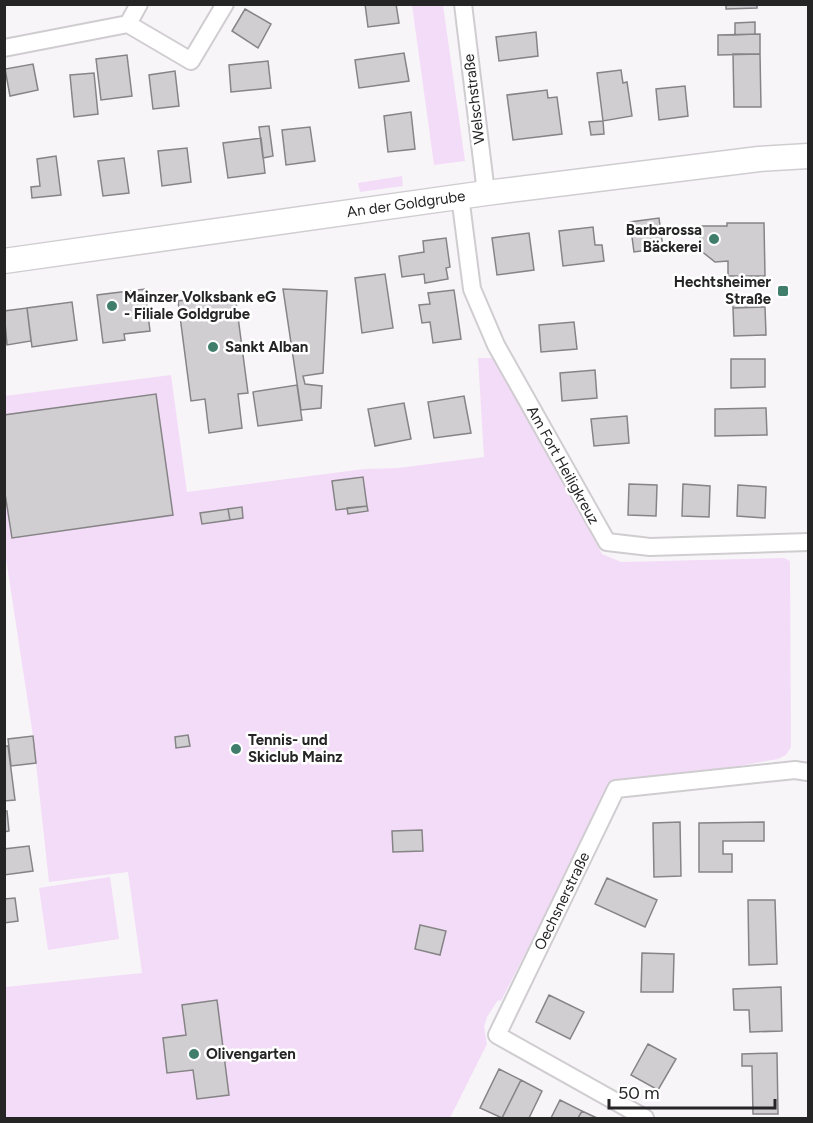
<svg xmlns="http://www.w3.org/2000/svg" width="813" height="1123" font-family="Figtree,sans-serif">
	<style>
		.green { fill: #f3dcf7 }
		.building { fill: #d1ced2; stroke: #868487; stroke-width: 1.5 }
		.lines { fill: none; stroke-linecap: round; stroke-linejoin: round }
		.street-casing { stroke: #d0cdd1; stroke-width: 20 }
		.secondary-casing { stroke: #d0cdd1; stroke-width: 27 }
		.street { stroke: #fff; stroke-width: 16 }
		.secondary { stroke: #fff; stroke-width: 24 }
		.poi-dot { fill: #407e6b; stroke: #fff; stroke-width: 2 }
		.labels { text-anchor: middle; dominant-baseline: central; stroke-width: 5; stroke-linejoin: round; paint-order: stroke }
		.street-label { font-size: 15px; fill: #262526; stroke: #fff }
		.poi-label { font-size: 15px; font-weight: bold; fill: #262526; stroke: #fff; text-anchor: start }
	</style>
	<rect width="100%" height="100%" fill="#f8f5f9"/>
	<path class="green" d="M412,5h31l22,156 -31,4z
		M402,176l1,10 -43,6 -2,-9z
		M478,358h20l104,196 19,8 163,-4 6,3 1,186 -5,8 -8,4 -169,30 -108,212 -3,-1 -11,17 -3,10 3,17 -37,74h-445v-131l137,-14 -14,-101 -79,10 -16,-146 -28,-184 -1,-156 167,-21 16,117 177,-23 34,-1 86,-11z
		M110,877l9,62 -71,11 -9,-62z"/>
	<path class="building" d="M365,4h31l3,19 -31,4z
		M726,4h31v4l-31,1z
		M245,9l26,15 -13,24 -26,-17z
		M755,22v12l-20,1v-12z
		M536,32l2,24 -39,5 -3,-24z
		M760,34v20l-42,1v-20z
		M404,53l5,28 -50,7 -4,-28z
		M733,54h27l1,53h-27z
		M127,55l5,41 -31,4 -5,-41z
		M268,61l3,27 -40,4 -2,-27z
		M33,64l5,26 -28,6 -5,-27z
		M621,70l2,13 4,-1 5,34 -29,5 -6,-48z
		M175,71l4,35 -26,3 -4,-34z
		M94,73l4,41 -24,3 -4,-42z
		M685,86l3,30 -29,4 -3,-31z
		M547,90l1,8 9,-1 5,37 -49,6 -6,-45z
		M411,112l4,37 -27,3 -4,-36z
		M603,121l1,13 -13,1 -2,-13z
		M269,126l4,30 -10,2 -4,-31z
		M310,127l5,34 -29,4 -4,-35z
		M261,138l4,35 -37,5 -5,-35z
		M187,148l4,34 -29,4 -4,-35z
		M56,156l5,39 -29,3 -1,-11 9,-1 -3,-27z
		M124,158l5,35 -26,3 -5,-35z
		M659,218l4,30 -29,4 -4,-30z
		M727,223h37l1,53h-37v-15l-13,1 -15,-12v-24h27z
		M593,227l2,18h7l2,16 -41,5 -4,-35z
		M529,233l5,37 -37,5 -5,-37z
		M446,238l4,29 -4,1 2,11 -23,4 -1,-9 -22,3 -3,-21 25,-4 -1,-11z
		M385,274l8,54 -31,5 -7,-55z
		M145,289l5,42 -26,3 1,6 -22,3 -6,-48z
		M283,289l44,2 -4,82 -20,3 2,8 17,2 -1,22 -20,2z
		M454,290l7,49 -28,4 -3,-21 -8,1 -3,-18 11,-1 -2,-11z
		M235,294l13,99 -10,1 4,34 -33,5 -4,-34 -14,2 -13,-100z
		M732,298h25v9l-24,1z
		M72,302l5,38 -45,7 -5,-39z
		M765,307l1,28 -32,1 -1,-28z
		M27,308l4,33 -24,4 -3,-34z
		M574,322l3,27 -36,3 -2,-27z
		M731,359h34v28l-34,1z
		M595,370l2,28 -35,3 -2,-28z
		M297,385l5,35 -44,6 -5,-34z
		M156,394l17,121 -161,23 -8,-51v-72z
		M464,396l7,37 -37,5 -6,-36z
		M404,403l7,36 -36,7 -7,-37z
		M766,408l1,27 -52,1v-27z
		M627,416l2,27 -35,3 -3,-27z
		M363,477l4,29 -31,4 -4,-29z
		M629,484l28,1 -1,31 -28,-1z
		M683,484l27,2 -1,31 -27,-1z
		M738,485l28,2 -1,31 -28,-2z
		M367,506l1,5 -20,3 -1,-6z
		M242,507l1,11 -13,2 -2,-11z
		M228,509l2,11 -28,4 -2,-11z
		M188,735l2,11 -14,2 -1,-11z
		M33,736l3,27 -25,3 -3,-27z
		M4,746h4l7,54 -11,1z
		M4,811h3l2,20 -5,1z
		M680,822l1,54 -27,1 -1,-54z
		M764,822v19h-41v13h9v18h-33v-49z
		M422,830l1,21 -30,1 -1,-21z
		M29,846l4,25 -29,4v-26z
		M607,878l50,22 -12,27 -50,-23z
		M15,898l3,23 -14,2v-24z
		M748,900h27l2,64 -28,1z
		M420,925l26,6 -6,24 -25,-6z
		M642,953l32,1 -1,38h-32z
		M781,987l1,44 -32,1 -1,-22h-15l-1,-21z
		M549,995l35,17 -14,27 -34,-17z
		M217,1000l12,95 -32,4 -4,-29 -26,3 -4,-35 23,-3 -4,-30z
		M648,1044l28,15 -18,31 -27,-15z
		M777,1053l1,61h-25l-1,-48h-10v-12z
		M499,1069l22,11 -19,38 -22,-10z
		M521,1080l21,11 -13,27h-27z
		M560,1100l22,11 -4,7h-27z
		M582,1111l15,7h-19z"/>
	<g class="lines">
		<defs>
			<path id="street" d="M139,4l-11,20 63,37 34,-57
				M463,4l23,189
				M4,48l124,-24
				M460,196l12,93 24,56 111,197 43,5 158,-5
				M645,1118l-148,-83 119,-246 179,-19 13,2"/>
			<path id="secondary" d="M4,261l482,-68 273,-34 49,-3"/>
		</defs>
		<use href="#street" class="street-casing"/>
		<use href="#secondary" class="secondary-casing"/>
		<use href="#street" class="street"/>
		<use href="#secondary" class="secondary"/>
	</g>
	<g class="poi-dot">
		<circle cx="714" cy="239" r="6"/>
		<rect x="777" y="285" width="12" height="12" rx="3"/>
		<circle cx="112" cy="306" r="6"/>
		<circle cx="213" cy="347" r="6"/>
		<circle cx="236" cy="749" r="6"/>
		<circle cx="194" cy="1054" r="6"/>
	</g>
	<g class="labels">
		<g class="street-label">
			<text transform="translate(474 99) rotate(-97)">Welschstraße</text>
			<text transform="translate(406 204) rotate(-8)">An der Goldgrube</text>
			<text transform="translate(563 465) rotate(61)">Am Fort Heiligkreuz</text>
			<text transform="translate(562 901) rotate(-64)">Oechsnerstraße</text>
		</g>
		<g class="poi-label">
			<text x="702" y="230" text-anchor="end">Barbarossa<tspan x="702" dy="17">Bäckerei</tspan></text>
			<text x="771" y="282" text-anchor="end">Hechtsheimer<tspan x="771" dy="17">Straße</tspan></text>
			<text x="124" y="297">Mainzer Volksbank eG<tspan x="124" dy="17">- Filiale Goldgrube</tspan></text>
			<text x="225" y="347">Sankt Alban</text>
			<text x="248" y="740">Tennis- und<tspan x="248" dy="17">Skiclub Mainz</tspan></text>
			<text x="206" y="1054">Olivengarten</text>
		</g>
	</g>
	<rect width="813" height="1123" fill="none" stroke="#262526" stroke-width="12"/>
	<path d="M609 1099v9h166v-9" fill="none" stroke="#262526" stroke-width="3"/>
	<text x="618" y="1099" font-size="18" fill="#262526" stroke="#ffffff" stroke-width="4.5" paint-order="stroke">50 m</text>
</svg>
